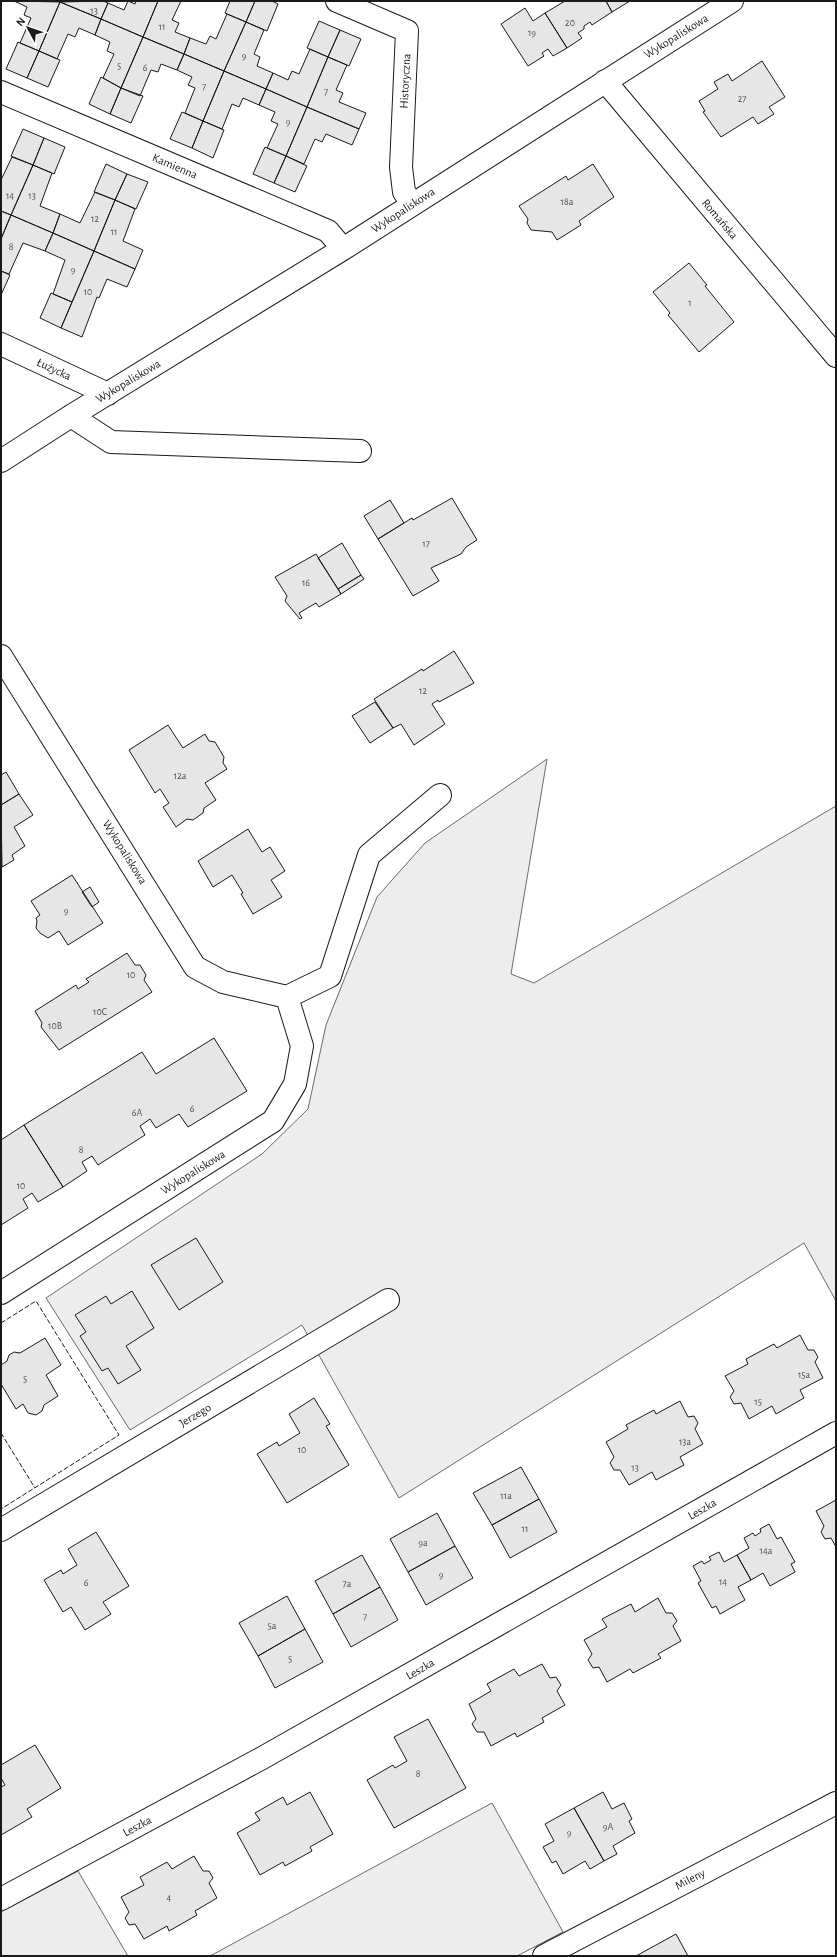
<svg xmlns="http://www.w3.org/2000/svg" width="837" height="1957" font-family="'Alegreya Sans',sans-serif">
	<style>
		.green { fill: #ededed; stroke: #6a6a6a }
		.building { fill: #e6e6e6; stroke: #1a1a1a }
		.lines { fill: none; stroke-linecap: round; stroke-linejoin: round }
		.street-casing { stroke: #1a1a1a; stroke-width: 24 }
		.street { stroke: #fff; stroke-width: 22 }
		.fence { stroke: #1a1a1a; stroke-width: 1; stroke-dasharray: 5 2; stroke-linecap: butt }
		.labels { text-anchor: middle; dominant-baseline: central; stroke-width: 3; stroke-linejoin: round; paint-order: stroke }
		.number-label { font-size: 10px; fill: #4d4d4d }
		.street-label { font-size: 12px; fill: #1a1a1a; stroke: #fff }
	</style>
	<rect width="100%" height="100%" fill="#fff"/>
	<path class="green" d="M547,759l-36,215 23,9 302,-177v495l-32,-58 -405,255 -97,-173 -172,105 -84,-132 216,-144 46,-45 18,-84 51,-128 48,-54z
		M492,1803l71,129 -46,24h-307z
		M78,1871l50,85h-127v-44z"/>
	<path class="building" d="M14,1l46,1 -21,49 -19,-8 11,-25 -7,-3 3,-8z
		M103,1l5,2 -7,16 -41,-17z
		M128,1l7,3 1,-3h22l-15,36 -42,-18 7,-16 16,7z
		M158,1h23l-9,19 7,3 -4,9 15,6 -6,16 -41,-17z
		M230,1h25l-9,21 -21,-9z
		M255,1h17l6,3 -11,27 -21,-9z
		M565,1h41l6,11 -20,13 -2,-3 -6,4v3l-6,4 4,5 -15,10 -22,-35z
		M606,1h24l-18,11z
		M60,2l41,17 -6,16 -16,-7 -4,9 -7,-3 -11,25 -18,-8z
		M525,8l8,13 12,-8 22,35 -14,8 -5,-7 -6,4 2,3 -16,10 -27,-42z
		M227,14l19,8 -22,49 -40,-17 6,-16 16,6 4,-8 6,3z
		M101,19l42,18 -22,51 -18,-10 11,-24 -7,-3 3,-9 -15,-7z
		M319,21l21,9 -12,27 -21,-9z
		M246,22l18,8 -10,24 6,3 -3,9 16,7 -7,16 -42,-18z
		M340,30l21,9 -12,27 -21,-9z
		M143,37l41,17 -7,16 -16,-6 -3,8 -7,-2 -11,26 -19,-8z
		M18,42l21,9 -12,27 -21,-9z
		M310,49l18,8 -21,50 -41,-18 7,-16 15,7 4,-9 7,3z
		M39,51l21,9 -12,27 -21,-9z
		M184,54l40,17 -21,50 -18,-8 10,-25 -7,-3 4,-8 -15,-7z
		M328,57l19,8 -11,25 7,3 -4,9 27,11 -7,16 -52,-22z
		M762,61l23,36 -16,10 5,7 -16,10 -5,-7 -32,20 -18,-25 2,-1 -6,-10 19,-12 -4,-7 14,-8 4,7z
		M224,71l42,18 -7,16 -16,-7 -4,9 -7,-3 -10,25 -19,-8z
		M101,77l20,11 -11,26 -21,-10z
		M121,88l22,8 -12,27 -21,-9z
		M266,89l41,18 -21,49 -19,-8 11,-24 -7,-3 4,-9 -16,-7z
		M307,107l52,22 -7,16 -26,-11 -4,8 -7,-3 -11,25 -18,-8z
		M182,112l21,9 -11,27 -22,-9z
		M203,121l21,9 -11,28 -21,-10z
		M23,129l21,9 -11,27 -22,-9z
		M44,138l21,9 -11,27 -21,-9z
		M265,147l21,9 -12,27 -21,-9z
		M286,156l21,10 -12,26 -21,-9z
		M12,157l21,8 -22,50 -10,-4v-31z
		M106,164l21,10 -12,26 -21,-8z
		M593,164l21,33 -35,24 2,4 -24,15 -5,-8 -21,-2 -4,-7 1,-4 -9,-13 47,-30 2,4z
		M33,165l19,8 -12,33 20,8 -7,19 -42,-18z
		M127,174l21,8 -12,27 -21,-9z
		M95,192l20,8 -21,51 -41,-18 7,-19 20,9z
		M115,200l20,9 -12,32 20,9 -8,19 -41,-18z
		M1,211l10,4 -10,24z
		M11,215l42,18 -8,18 -22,-8 -14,31 -8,-3v-32z
		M53,233l41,18 -22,51 -19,-8 12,-34 -20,-9z
		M94,251l41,18 -8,18 -20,-8 -8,19 -2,-1 -15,40 -21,-9z
		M689,263l18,22 -2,1 29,36 -35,30 -31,-37 2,-2 -17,-21z
		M1,271l9,4 -9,20z
		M51,293l21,9 -11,26 -21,-10z
		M452,498l25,42 -11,7 -5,7 -30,14 8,13 -26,15 -35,-57 34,-21 1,2z
		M390,500l14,23 -26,16 -14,-23z
		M342,543l19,32 -23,14 -20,-31z
		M316,554l25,40 -22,13 -3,-4 -17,10 3,5 -2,1 -15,-18 2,-5 -12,-19z
		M361,575l3,4 -23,15 -3,-5z
		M454,651l20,32 -35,19 -1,-2 -6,4 13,20 -31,21 -13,-21 -8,4 -19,-29 48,-30 1,2z
		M375,702l18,26 -23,15 -18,-27z
		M168,725l15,23 22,-14 4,7 6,1 9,15 -1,6 4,6 -22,14 11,17 -12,8 -1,5 -10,7 -6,-1 -11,8 -13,-20 6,-4 -9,-14 -5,4 -26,-43z
		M6,772l13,22 -18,11v-30z
		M19,794l14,21 -19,12 11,19 -13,9 2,5 -12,7 -1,-62z
		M248,829l14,23 8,-5 15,24 -14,9 11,17 -29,17 -12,-20 2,-1 -11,-18 -19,12 -15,-26z
		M72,875l31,48 -35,22 -9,-14 -11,7 -8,-5 -4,-5 1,-7 -1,-3 4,-3 -9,-14z
		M90,887l9,15 -7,5 -10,-15z
		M127,953l8,12h5l6,10 -2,5 8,12 -93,58 -18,-23 1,-4 -7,-12 41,-26 2,4 11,-7 -3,-3z
		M214,1038l33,53 -59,36 -9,-13 -23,14 -6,-9 -10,7 5,9 -47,30 -6,-9 -10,6 5,9 -24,16 -39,-62 118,-73 14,22z
		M24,1125l39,62 -25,15 -6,-9 -9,6 5,9 -27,17v-85z
		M196,1238l27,44 -44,28 -28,-45z
		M132,1291l22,37 -28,18 15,24 -23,14 -10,-16 -6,3 -22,-35 6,-4 -11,-17 31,-19 5,8z
		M800,1335l8,15h6l4,7 -3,5 8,16 -23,12 4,8 -28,16 -4,-8 -23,13 -8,-16 -7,1 -4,-7 4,-6 -9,-15 23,-12 -2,-5 28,-15 3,4z
		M45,1338l16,27 -15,10 12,21 -14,9 -2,6 -6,4 -8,-2 -5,-9 -7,5 -15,-25v-19l6,-4 2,-6 5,-3 6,1z
		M314,1398l16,26 -4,2 23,39 -62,38 -30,-49 20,-12 2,4 21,-13 -11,-19z
		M680,1401l8,16 6,-1 4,7 -3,6 8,15 -23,13 4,8 -28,15 -4,-8 -23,13 -9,-15h-6l-4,-7 4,-6 -8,-15 22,-13 -2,-4 28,-15 2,4z
		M521,1467l18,32 -47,26 -19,-32z
		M539,1499l18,33 -47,26 -18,-33z
		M836,1500v47l-5,-9 -6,1 -4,-7 3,-6 -8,-15z
		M437,1513l18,33 -47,26 -18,-33z
		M769,1524l8,15 4,-2 14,25 -4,2 4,8 -25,14 -7,-13 -12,7 -14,-25 12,-7 -5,-10 9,-5 2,3 6,-4 -1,-3z
		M96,1532l33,54 -26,16 8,12 -26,16 -14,-23 -8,5 -19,-32 17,-10 2,4 14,-9 -9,-16z
		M455,1546l18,32 -47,27 -18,-33z
		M719,1552l5,10 13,-7 14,25 -13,7 7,13 -25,14 -4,-8 -4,2 -14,-25 3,-2 -8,-15 9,-5 2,3 7,-4 -2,-3z
		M362,1555l18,32 -47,27 -18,-33z
		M380,1587l18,33 -47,27 -18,-33z
		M287,1596l18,33 -47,27 -19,-33z
		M658,1598l8,15h6l5,8 -4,5 8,15 -23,13 3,4 -28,15 -3,-4 -23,13 -8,-15 -6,1 -5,-8 4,-6 -8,-14 23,-13 -5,-8 29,-15 4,8z
		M305,1629l18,33 -48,26 -17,-32z
		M542,1664l8,14 6,-1 5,8 -4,6 8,14 -23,13 2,4 -27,15 -2,-4 -24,13 -7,-14h-7l-5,-8 4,-5 -7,-15 22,-13 -4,-7 27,-15 5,7z
		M428,1719l38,69 -72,40 -27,-48 26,-15 2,3 12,-7 -13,-24z
		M35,1745l26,43 -34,21 5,8 -31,18v-48l4,-2 -4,-7v-13z
		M310,1792l23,42 -23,13 2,4 -27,15 -2,-4 -23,13 -23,-42 23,-13 -5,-7 28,-16 4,8z
		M603,1792l9,17 12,-6 8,16 -3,2 6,12 -22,13 4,8 -13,7 -30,-53z
		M574,1808l30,53 -14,8 -5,-8 -22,13 -7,-13 -4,2 -9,-16 11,-6 -9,-17z
		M194,1856l9,15h6l4,7 -4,5 8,15 -22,13 2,4 -28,16 -2,-5 -23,13 -9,-15 -6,1 -4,-7 4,-6 -8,-15 23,-12 -4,-8 27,-15 5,7z
		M676,1934l12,22h-52z"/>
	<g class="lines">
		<defs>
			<path id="street" d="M337,1l70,30 -6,136 3,25 8,11
				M605,81l231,275
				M1,92l327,139 15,18
				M1,344l107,50
				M71,416l40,26 249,9
				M1,461l70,-45 272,-167 389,-248
				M1,656l194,311 28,15 64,15 15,49 -7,38 -22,37 -272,172
				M287,997l43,-21 39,-121 71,-60
				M1,1530l387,-230
				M1,1899l263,-142 572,-324
				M544,1956l292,-153"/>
		</defs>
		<use href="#street" class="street-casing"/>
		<use href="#street" class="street"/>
		<path class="fence" d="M1,1323l35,-22 83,134 -118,74
			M1,1433l34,55"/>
	</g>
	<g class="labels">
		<g class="number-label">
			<text x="94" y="11">13</text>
			<text x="570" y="23">20</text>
			<text x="162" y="27">11</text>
			<text x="532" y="33">19</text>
			<text x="244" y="56">9</text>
			<text x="119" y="66">5</text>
			<text x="145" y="68">6</text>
			<text x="204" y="87">7</text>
			<text x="326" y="92">7</text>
			<text x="742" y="99">27</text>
			<text x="288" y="122">9</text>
			<text x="10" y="196">14</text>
			<text x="32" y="196">13</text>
			<text x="567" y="202">18a</text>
			<text x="95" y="219">12</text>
			<text x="114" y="232">11</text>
			<text x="11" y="247">8</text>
			<text x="73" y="270">9</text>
			<text x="88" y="292">10</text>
			<text x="690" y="303">1</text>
			<text x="426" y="544">17</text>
			<text x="306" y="583">16</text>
			<text x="423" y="691">12</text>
			<text x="180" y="776">12a</text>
			<text x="66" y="911">9</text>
			<text x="131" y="975">10</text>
			<text x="100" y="1012">10C</text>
			<text x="55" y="1026">10B</text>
			<text x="192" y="1109">6</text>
			<text x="137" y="1113">6A</text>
			<text x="81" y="1150">8</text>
			<text x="21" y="1186">10</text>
			<text x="804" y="1375">15a</text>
			<text x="25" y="1379">5</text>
			<text x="758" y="1402">15</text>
			<text x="685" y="1442">13a</text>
			<text x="302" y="1450">10</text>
			<text x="635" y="1468">13</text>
			<text x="506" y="1496">11a</text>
			<text x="525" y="1529">11</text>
			<text x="423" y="1543">9a</text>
			<text x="766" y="1551">14a</text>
			<text x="441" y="1575">9</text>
			<text x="723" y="1582">14</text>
			<text x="86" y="1583">6</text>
			<text x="347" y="1584">7a</text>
			<text x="365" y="1617">7</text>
			<text x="272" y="1626">5a</text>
			<text x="290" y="1659">5</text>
			<text x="418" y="1774">8</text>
			<text x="608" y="1827">9A</text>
			<text x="569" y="1833">9</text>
			<text x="169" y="1898">4</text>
		</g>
		<g class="street-label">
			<text transform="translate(676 36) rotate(-32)">Wykopaliskowa</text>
			<text transform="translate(405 81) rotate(-87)">Historyczna</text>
			<text transform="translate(175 166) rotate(23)">Kamienna</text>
			<text transform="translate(403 210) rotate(-33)">Wykopaliskowa</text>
			<text transform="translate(720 219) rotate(50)">Romańska</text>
			<text transform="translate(54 369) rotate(25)">Łużycka</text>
			<text transform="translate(128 381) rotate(-31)">Wykopaliskowa</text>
			<text transform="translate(125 852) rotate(58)">Wykopaliskowa</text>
			<text transform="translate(193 1172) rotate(-32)">Wykopaliskowa</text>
			<text transform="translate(195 1415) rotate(-31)">Jerzego</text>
			<text transform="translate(702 1509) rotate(-30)">Leszka</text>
			<text transform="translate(420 1669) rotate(-30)">Leszka</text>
			<text transform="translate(137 1826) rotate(-28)">Leszka</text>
			<text transform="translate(690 1879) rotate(-28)">Mileny</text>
		</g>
	</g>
	<rect width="837" height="1957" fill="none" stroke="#1a1a1a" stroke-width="4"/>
	<g transform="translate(28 28) rotate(310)" stroke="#ffffff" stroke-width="3" paint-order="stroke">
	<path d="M0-3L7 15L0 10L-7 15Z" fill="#1a1a1a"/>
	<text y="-6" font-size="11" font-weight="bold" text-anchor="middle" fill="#1a1a1a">N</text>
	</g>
</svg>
